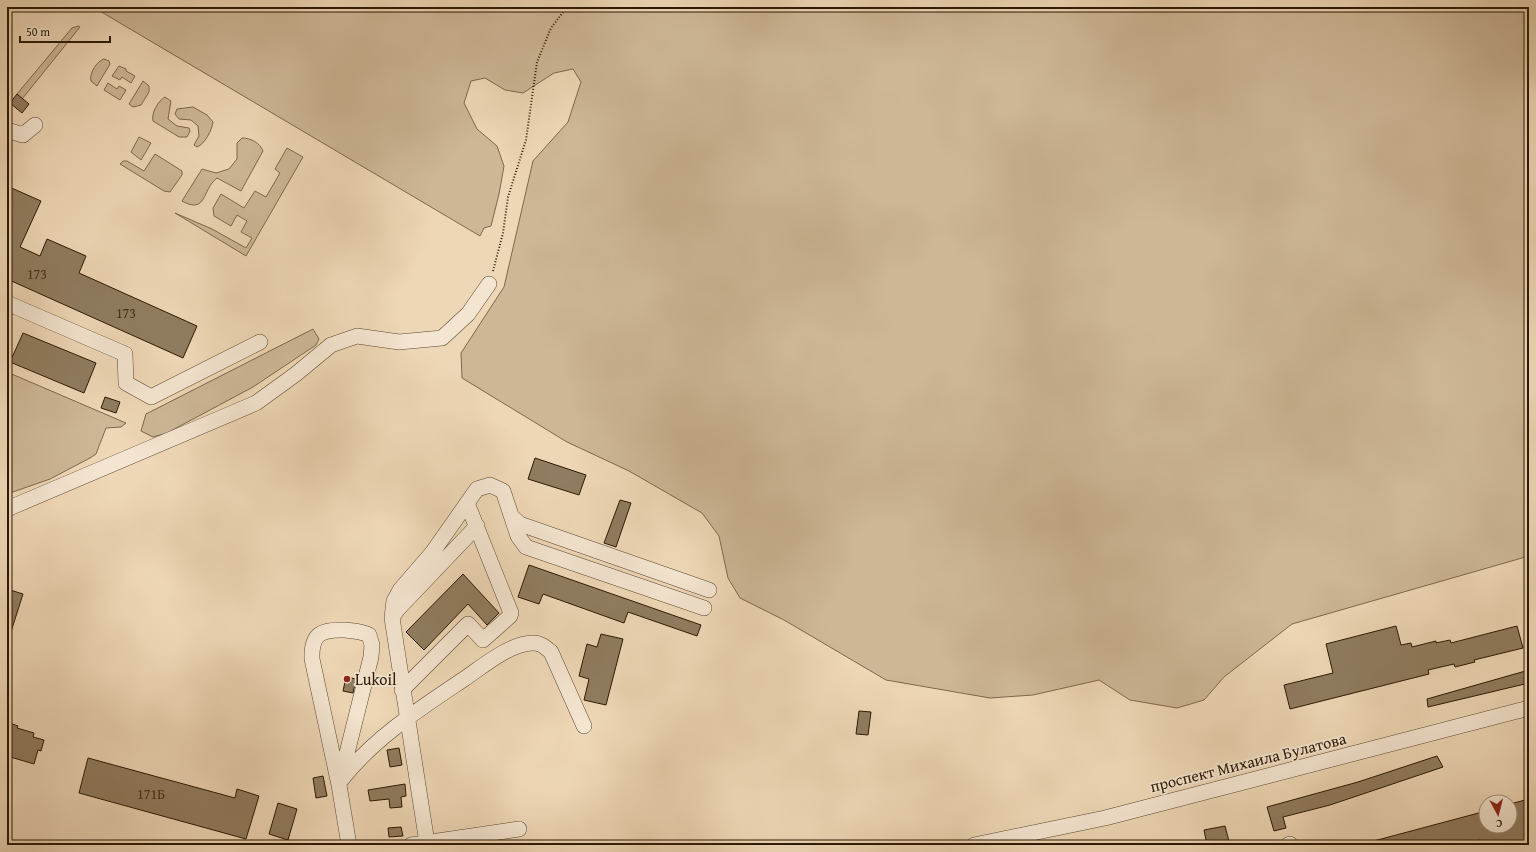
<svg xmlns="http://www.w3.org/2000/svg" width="1536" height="852" font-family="'Gentium Book Plus',serif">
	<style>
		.green { fill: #cdb797; stroke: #7c684c }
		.building { fill: #907c60; stroke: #2b1902 }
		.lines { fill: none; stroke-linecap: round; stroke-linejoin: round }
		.minor-casing { stroke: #5c482f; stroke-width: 16 }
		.path { stroke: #2b1902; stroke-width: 2; stroke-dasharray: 1 2; stroke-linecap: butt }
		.minor { stroke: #f4e5d0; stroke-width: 15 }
		.poi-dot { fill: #8f2418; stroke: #f4e5d0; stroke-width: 1.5 }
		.labels { text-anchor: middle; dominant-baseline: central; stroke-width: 3.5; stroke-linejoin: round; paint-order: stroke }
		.number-label { font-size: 14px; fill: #44321a }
		.poi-label { font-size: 16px; fill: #2b1902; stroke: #f4e5d0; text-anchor: start }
		.street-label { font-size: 16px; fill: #2b1902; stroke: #f4e5d0 }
	</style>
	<rect width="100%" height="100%" fill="#eed7b6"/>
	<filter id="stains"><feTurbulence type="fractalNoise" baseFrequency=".005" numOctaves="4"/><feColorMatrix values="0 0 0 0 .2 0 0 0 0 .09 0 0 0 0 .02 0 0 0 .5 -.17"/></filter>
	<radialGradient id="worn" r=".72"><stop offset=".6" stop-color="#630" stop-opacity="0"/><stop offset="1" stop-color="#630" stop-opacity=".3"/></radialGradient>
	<path class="green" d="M93,7h1436v549l-237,68 -68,53 -20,23 -27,8 -47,-8 -31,-20 -66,15 -43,3 -104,-18 -102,-60 -44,-22 -12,-20 -9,-42 -17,-23 -73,-42 -62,-29 -105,-64 -1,-25 43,-66 29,-126 35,-39 13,-40 -8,-13 -19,4 -31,20 -18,-3 -20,-12 -14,3 -7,22 13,26 20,17 7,20 -5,28 -8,32 -7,2 -4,8z
		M78,26l2,1 -58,72 -5,-5 55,-66z
		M104,59l5,2 1,3 -13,22 -6,-5c-2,-8 6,-20 13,-22z
		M119,66l7,3v2l9,5 -4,7 -9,-6 -2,3 -8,-4z
		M143,81l6,5v6l-8,13 -8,2 -4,-3z
		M108,83l9,6 2,-3 7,4 -6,10 -16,-10z
		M165,97l6,4 -3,18 9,7 12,2 1,3 -3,6h-8l-26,-16c-2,-8 5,-20 12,-24z
		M193,107l14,8 6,7c-1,8 -8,22 -16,25l-3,-2 5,-9 -1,-10 -7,-6 -12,-1 -4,-5 2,-5z
		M139,137l12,6 -10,17 -10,-8z
		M242,138c9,0 18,5 21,13l-22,40 -24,-13c-15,11 -10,37 -35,23l20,-32 14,4 13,-4 8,-10v-16z
		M287,148l16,9 -57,99 -71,-43 37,16 34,19 6,-10 -11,-6 6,-11 -10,-6 -6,11 -17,-10 -1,-8 8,-14 23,14 11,-17 11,6 14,-24 -5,-4z
		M155,154l27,17v4l-12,17 -6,-1 -44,-27 3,-3h4l17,10z
		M313,329l6,10 -3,6 -63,42 -86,46 -14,4 -12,-6 5,-17z
		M7,372l119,51 -5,4 -15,1 -10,26 -6,4 -40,21 -43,15z"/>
	<path class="building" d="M17,94l12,10 -7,9 -12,-10z
		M7,186l34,15 -21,46 20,9 7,-17 39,17 -7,17 118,53 -14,32 -176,-79z
		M23,333l73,30 -12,30 -74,-31z
		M105,397l15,5 -4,11 -15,-5z
		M535,458l51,17 -7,20 -51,-16z
		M620,500l11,3 -15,44 -12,-4z
		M529,565l172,60 -4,11 -69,-24 -4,11 -81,-29 -4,10 -21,-7z
		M463,574l36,39 -12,12 -19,-21 -44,46 -18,-18z
		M7,589l16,5 -14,44h-2z
		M1396,626l5,19 10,-2 1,4 24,-6v2l14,-3 1,3 66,-17 6,22 -49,12 1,2 -20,5 -1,-3 -26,6 1,4 -139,35 -6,-24 49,-12 -7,-29z
		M601,634l22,5 -17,66 -22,-5 5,-21 -10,-3 8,-32 10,3z
		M1529,670v13l-101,24 -1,-8z
		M346,677l10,2 -3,14 -10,-2z
		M859,711l12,1 -3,23 -12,-1z
		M7,722l11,4 -1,2 17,5 -1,4 11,3 -3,11 -3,-1 -4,14 -27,-8z
		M399,748l3,17 -12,2 -3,-17z
		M1437,756l6,11 -113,38 -47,12 3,11 -12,3 -7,-24 91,-25z
		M88,758l147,40 2,-9 22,7 -13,43 -167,-46z
		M323,776l4,20 -11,2 -3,-20z
		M405,784l1,12 -5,1 1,10 -12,1 -1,-9 -19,2 -2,-11z
		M1529,799v46h-49v-5l-19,5h-90l-1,-3 116,-31v15h24v-22z
		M278,803l19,6 -9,31 -19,-6z
		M1225,826l5,19h-23l-3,-15z
		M401,827l2,9 -14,1 -1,-9z"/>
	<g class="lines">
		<defs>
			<path id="minor" d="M7,130l16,5 12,-10
				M7,303l118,51 1,29 25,14 109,-55
				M7,509l249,-106 40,-29 35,-29 26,-9 42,6 43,-4 26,-24 21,-30
				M512,517l8,7 189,66
				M392,618l2,-17 6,-11 32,-37 45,-64 13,-4 13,6 15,45 8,11 178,61
				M402,690l66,-66 15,16 27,-24 1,-3 -44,-110
				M342,779c32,-41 79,-71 122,-100 18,-12 46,-36 69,-36 8,0 12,4 18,9l33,74
				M339,785l32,-128 1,-12 -3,-10c-8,-4 -15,-4 -24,-5 -23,-1 -34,3 -33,29l27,126 10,60
				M427,843l-35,-225 5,-8 80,-84
				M411,845l108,-16
				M974,845l131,-27 424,-110
				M1288,845l2,-1"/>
		</defs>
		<use href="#minor" class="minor-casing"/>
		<path class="path" d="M493,271l10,-38 5,-36 18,-57 11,-78 14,-34 16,-21"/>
		<use href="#minor" class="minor"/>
	</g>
	<circle class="poi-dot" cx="347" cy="679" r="4"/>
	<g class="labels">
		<g class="number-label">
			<text x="37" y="274">173</text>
			<text x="126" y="313">173</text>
			<text x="151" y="794">171Б</text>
		</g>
		<g class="poi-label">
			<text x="355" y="679">Lukoil</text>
		</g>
		<g class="street-label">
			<text transform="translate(1248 762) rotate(-14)">проспект Михаила Булатова</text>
		</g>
	</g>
	<rect width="1536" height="852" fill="none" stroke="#eed7b6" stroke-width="24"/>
	<rect x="8" y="8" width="1520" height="836" fill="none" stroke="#2b1902" stroke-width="2"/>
	<rect x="12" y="12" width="1512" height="828" fill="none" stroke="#2b1902"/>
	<g transform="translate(1498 814) rotate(173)"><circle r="19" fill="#f4e5d0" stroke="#a4937e"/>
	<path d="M0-3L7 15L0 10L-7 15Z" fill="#8f2418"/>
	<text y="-6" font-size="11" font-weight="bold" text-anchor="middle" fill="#2b1902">С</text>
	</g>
	<path d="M20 36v6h90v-6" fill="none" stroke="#2b1902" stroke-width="2"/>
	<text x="26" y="36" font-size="12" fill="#2b1902" stroke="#f4e5d0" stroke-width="3" paint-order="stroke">50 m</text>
	<rect width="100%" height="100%" filter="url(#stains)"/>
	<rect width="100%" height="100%" fill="url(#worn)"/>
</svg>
